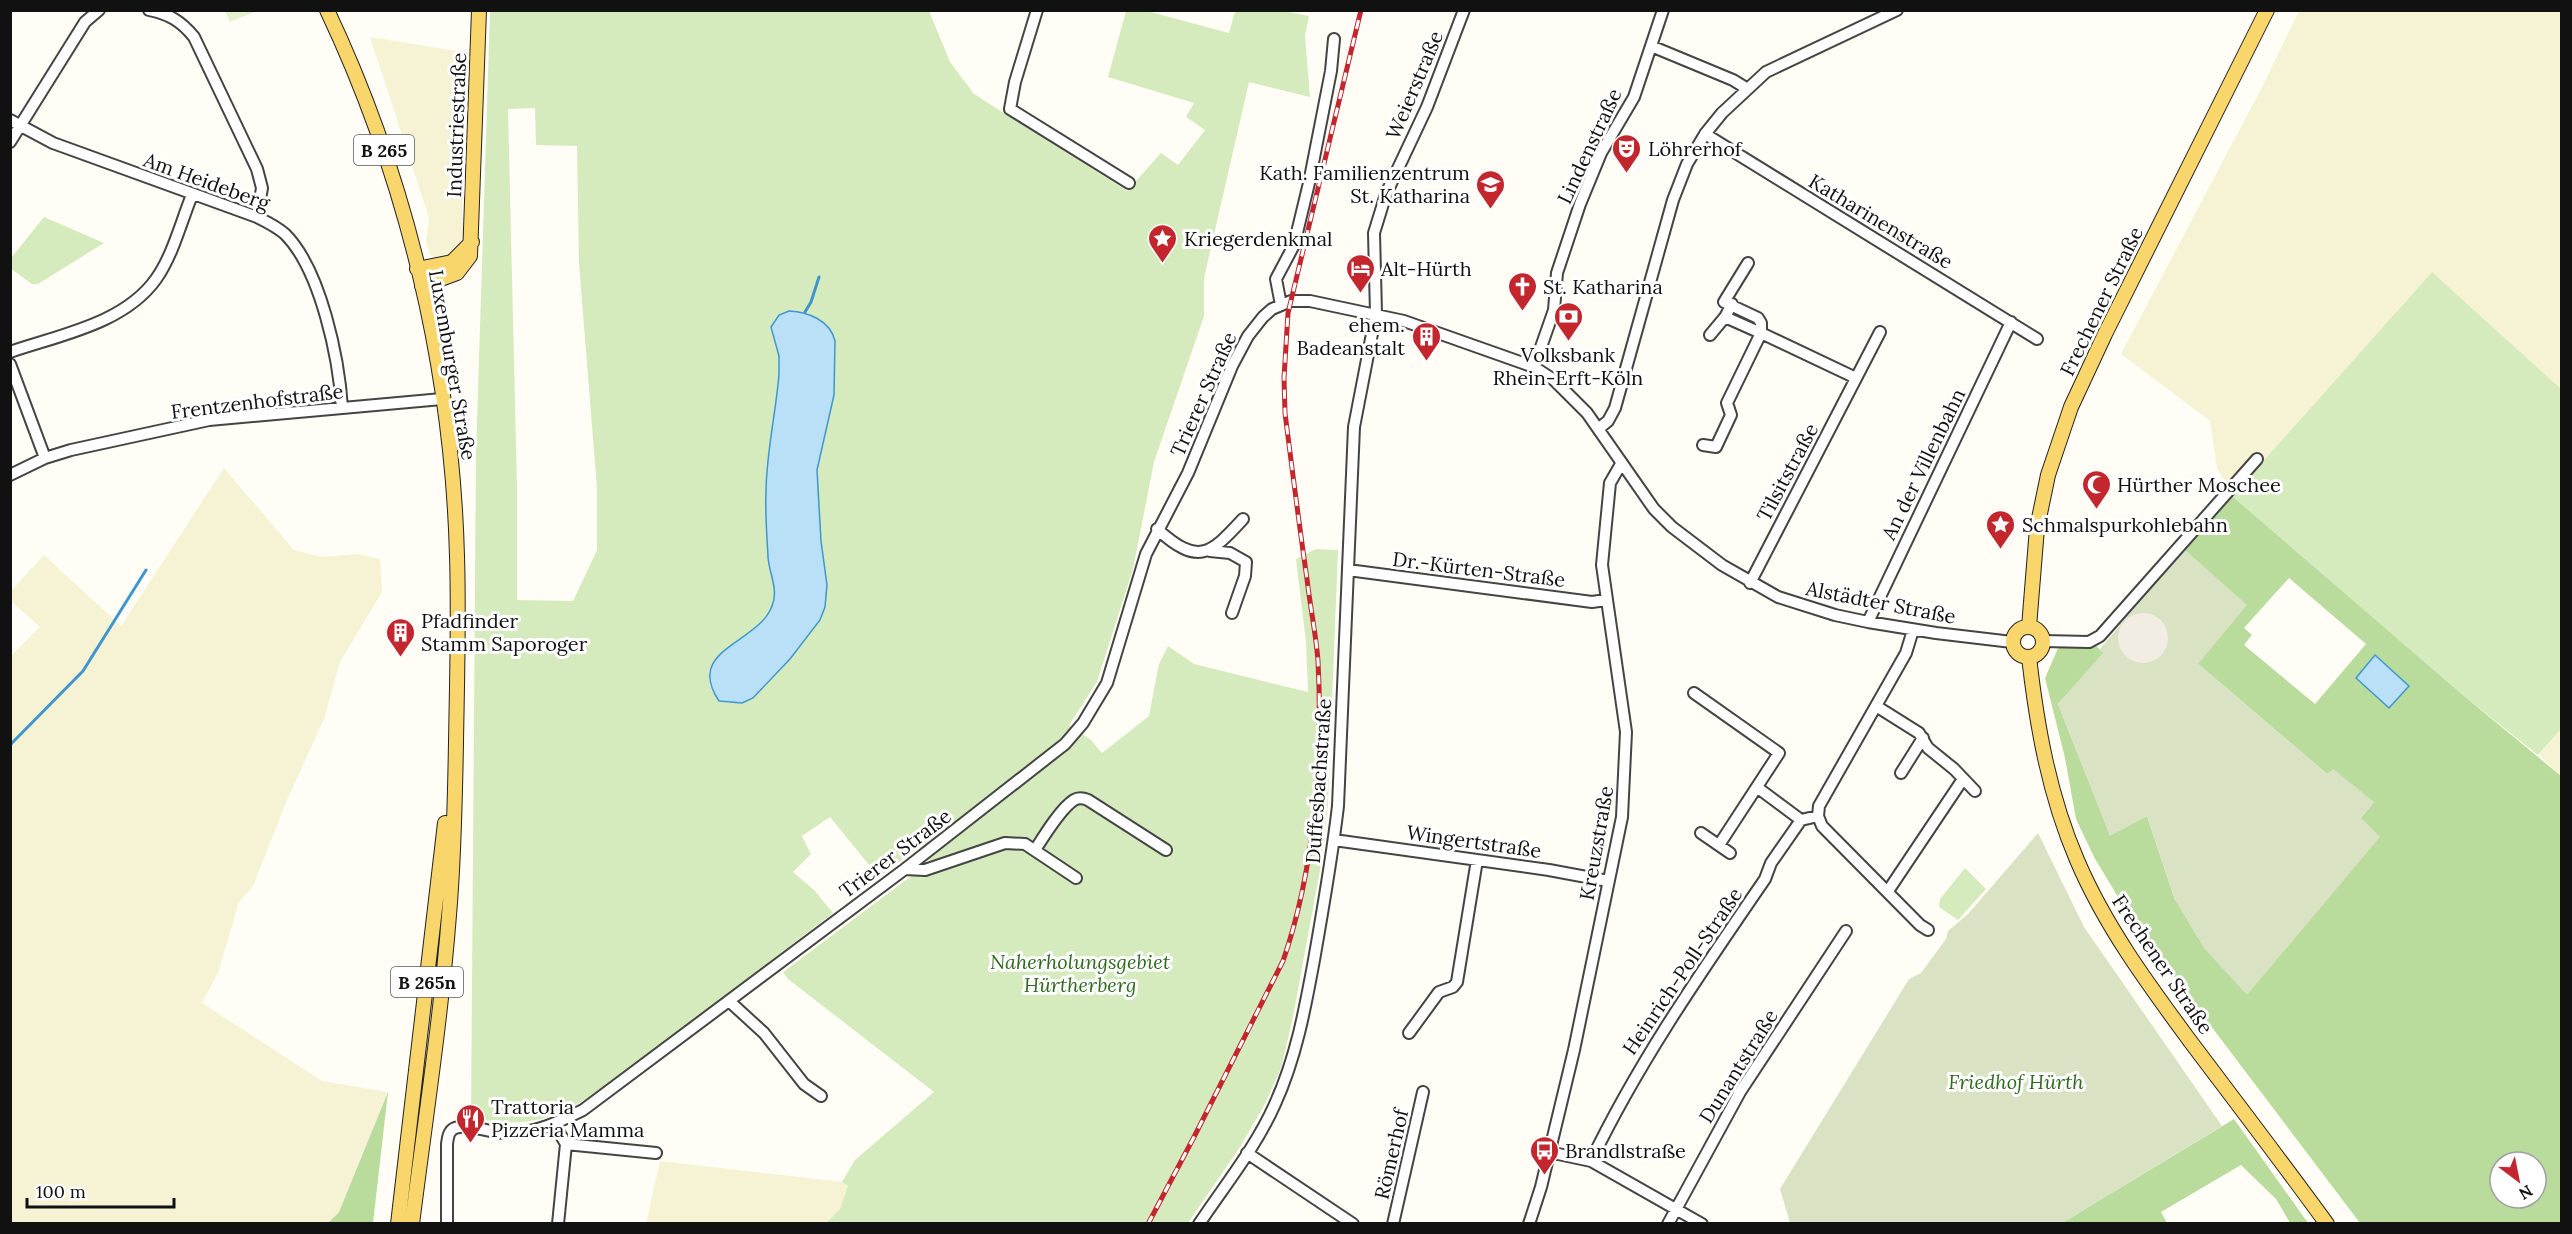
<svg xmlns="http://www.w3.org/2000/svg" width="2572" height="1234" font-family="Lora,serif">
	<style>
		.farmland { fill: #f6f3d4 }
		.green { fill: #d5ebbd; fill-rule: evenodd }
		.forest { fill: #b9dc9c; fill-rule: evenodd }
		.cemetery { fill: #d9e3c4 }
		.pitch { fill: #e6f2cf }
		.plaza { fill: #f1ede2 }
		.water { fill: #b9e0f7; stroke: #3f96cf; stroke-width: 1.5 }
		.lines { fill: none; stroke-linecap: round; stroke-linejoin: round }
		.stream { stroke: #3f96cf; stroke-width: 3 }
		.minor-casing { stroke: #444; stroke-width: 14 }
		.major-casing { stroke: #222; stroke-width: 16 }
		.minor { stroke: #fff; stroke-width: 10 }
		.major { stroke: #f9d66b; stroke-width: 14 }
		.rail-casing { stroke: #c4262e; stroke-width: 5 }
		.rail { stroke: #fff; stroke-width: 3; stroke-dasharray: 9; stroke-linecap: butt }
		.labels { text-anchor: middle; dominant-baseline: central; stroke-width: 6; stroke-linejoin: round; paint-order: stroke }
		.shield { fill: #fff; stroke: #585858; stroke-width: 1.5 }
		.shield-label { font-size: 18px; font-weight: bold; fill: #111 }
		.street-label { font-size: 20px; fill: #111; stroke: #fff }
		.poi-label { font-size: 20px; fill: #111; stroke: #fff; text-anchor: start }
		.park-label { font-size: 20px; font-style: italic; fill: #2f6b1f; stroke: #fff }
	</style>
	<rect width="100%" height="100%" fill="#fffdf5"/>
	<path class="farmland" d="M2299,11h262v378l-129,-117 -200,224 -15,-28 -7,-47 -89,-67 140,-265z
		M370,37l99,16 -1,34 -5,20 -2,41 2,87 -1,7 -11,13 -16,4 -5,-5 -4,-12 3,-24z
		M224,468l70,82 28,7 36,-3 22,5 2,33 -42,70 -16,57 -37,81 -34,86 -14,16 -21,71 -16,30 120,78 66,11 -49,120 -11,11h-317l-1,-566 30,-30 -29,-26v-10l33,-36 77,71z
		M2561,729v47l-22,-21z
		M660,1161l182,21 6,4 -8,23 -14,14 -180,1z"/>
	<path class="green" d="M490,11h439l21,51 24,32 153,97 34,-38 17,12 27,-35 -19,-13 8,-14 -86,-26 18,-66h21l82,22 6,-22h49l25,5 -4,20 5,61 -61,-15 -45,196v38l-50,146 -21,107 -36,113 -28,43 22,15 11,13 47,-37 10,-52 9,-18 26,18 114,28 -2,-50 -10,-83 20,-10 22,1 -10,254 -8,66 -28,152 -11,46 -16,36 -25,43 -52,76h-362l14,-14 8,-23 -6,-4 13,-22 79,-68 -146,-113 -5,-7 147,-110 -11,-15 -40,30 -49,-60 -28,19 9,18 -18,18 22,19 18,22 -225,172c-52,34 -76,44 -137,33l5,-664zM535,108l1,37 41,1 2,118 18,224v62l-24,51 -56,-1v-113l-9,-378zM771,327l63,68 -17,75 4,71 6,44 -98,118 -10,-2 -9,-14 -1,-8 14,-28 32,-23 17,-20 3,-14 -7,-34 11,-186v-18z
		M44,217l60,26 -66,41h-6l-21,-15v-11z
		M2432,272l129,117v340l-23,26 -74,-59 -232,-200z
		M1965,868l21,21 -28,31 -19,-13 1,-8z"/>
	<path class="forest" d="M2232,496l232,200 97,80v447h-201l-224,-296 -42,-70 -18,-38 -11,-61 -20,-80 14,-32 36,-1 9,8 -46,51 52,131 37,-19 28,84 186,-82 12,-15 -46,-29 -129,-110 -14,-115zM2289,578l77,66 -51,60 -71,-59 8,-10 -8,-7zM2500,1162h36v36h-36z
		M388,1092l-15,131h-45l11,-11z
		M2234,1119l74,104h-18l-14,-24 -35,-34 -80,47 6,11h-105z"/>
	<path class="cemetery" d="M2184,549l63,56 -49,59 129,110 6,-5 41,33 -13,16 19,19 -133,158 -43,-47 -29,-48 -28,-84 -37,20 -52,-132 45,-51 -4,-3z
		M2038,833l46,94 138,199 -160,97h-272l-10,-34 129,-210 12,-6 25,-34 2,-8 20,-17z"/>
	<path class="pitch" d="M225,11h32l-27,11z"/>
	<path class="plaza" d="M2118 638a25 25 0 1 1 50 0a25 25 0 1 1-50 0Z"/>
	<path class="water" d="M789,311c19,1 41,9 46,30l-1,54 -17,75 4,71 6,44 -2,22 -5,13 -30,39 -37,39 -11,5 -23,-2c-35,-52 39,-57 53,-95 7,-16 -3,-33 -4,-49 -1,-21 -3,-43 -2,-64 0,-40 10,-80 13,-119v-18l-8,-29 8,-12z
		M2375,655l34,31 -20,22 -33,-30z"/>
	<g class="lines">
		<path class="stream" d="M805,312l6,-10 8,-25
			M10,745l73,-74 63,-101"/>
		<defs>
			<path id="minor" d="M149,10c20,4 32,11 45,27l63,132 5,19 -5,29
				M1037,10l-22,72 -5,27 119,74
				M1651,46l82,34 13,8
				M10,120l43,23 204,74c10,5 19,9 28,17 36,36 54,125 57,174
				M1705,134l332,205
				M10,142l75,-120 14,-12
				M1748,263l-24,39 34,16 3,5v10l95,45
				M1281,305l-5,-26 18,-34 15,-62 22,-112 3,-32
				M1710,335l15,-18
				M10,352c49,-17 114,-28 146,-73 17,-24 25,-57 36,-84
				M10,364l35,94
				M1534,367l20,-57 3,-37 23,-69 21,-51 33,-56 29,-87
				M1598,429l10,-8 7,-13 58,-208 14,-36 18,-30 17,-21 44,-41 131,-62
				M1703,445l13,2 15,-32 -4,-12 34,-70 -36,-16 7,-13
				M10,475l35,-17 26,-8 138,-30 233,-21
				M1157,529c41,37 53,26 86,-10
				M1210,551l20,2 16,9 -1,14 -13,37
				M1348,570l244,32 14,-2
				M1750,583l130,-251
				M1868,622l143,-300
				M1913,630l-7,23 -87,153 -1,10 4,10 98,99 8,5
				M2043,641l46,1 11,-6 157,-177
				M1694,693l85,60 -60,92
				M1876,706l43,27 9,15 26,21 21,22
				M1901,773l22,-35
				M1758,788l43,32
				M1701,833l29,20
				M1334,840l215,30 59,11
				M1035,850c9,-14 26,-42 39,-50 5,-3 9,-2 14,0l78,50
				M905,869l20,1 80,-27 20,1 51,34
				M1888,891l75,-112
				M729,1001l35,32 40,51 17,12
				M1409,1033l30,-41 14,-5 4,-5 20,-122
				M554,1124l12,20 -8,80
				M566,1144l90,9
				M1549,1152l42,9 111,63
				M1247,1153l106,71
				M1591,1161c48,-100 111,-190 174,-282l6,-16 30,-43 17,-4
				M447,1224v-80c1,-8 2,-16 12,-17 15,-2 32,6 47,6 28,1 53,-11 77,-23l322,-241 160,-125 18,-21 24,-40 39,-129 42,-81 44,-107 16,-30 15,-19 9,-8 19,-8h19l94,20 130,46 20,13 33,33 67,96 18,18 50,38 56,32 57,18 33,7 68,11 76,9
				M1199,1224c26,-39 57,-77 76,-120 21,-46 30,-95 39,-144 9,-51 18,-102 24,-154l16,-379 22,-114 -2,-80 12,-39 41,-87 37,-97
				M1393,1224l30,-132
				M1529,1224l12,-37 33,-137 48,-233 4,-85 -24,-167 8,-82 11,-19
				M1668,1224l72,-132 106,-161"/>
			<path id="major" d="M327,10c80,169 125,359 130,546 2,62 0,124 -1,186 -1,58 -2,116 -7,173 -8,103 -24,206 -37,309
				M417,269l35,-7 20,-20
				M422,286l35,-13 13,-17 9,-246
				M2013 642a15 15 0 1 1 30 0a15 15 0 1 1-30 0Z
				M2029,627l8,-99 11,-53 23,-68 34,-73 162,-324
				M2029,657c8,70 20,138 48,203 28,66 71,124 113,181 46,61 92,121 137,183
				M398,1224l47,-401"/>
		</defs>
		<use href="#minor" class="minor-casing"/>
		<use href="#major" class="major-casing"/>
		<use href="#minor" class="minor"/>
		<use href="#major" class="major"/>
		<defs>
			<path id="rail" d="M1148,1224l46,-87 89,-176c32,-92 40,-203 35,-300 -2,-27 -8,-55 -11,-82 -8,-55 -15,-111 -22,-166l-1,-35 4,-65 73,-303"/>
		</defs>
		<use href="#rail" class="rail-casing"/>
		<use href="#rail" class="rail"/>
	</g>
	<defs>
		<symbol id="theatre-pin" viewBox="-11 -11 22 30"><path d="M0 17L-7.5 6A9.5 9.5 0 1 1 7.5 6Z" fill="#c4262e" stroke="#fff"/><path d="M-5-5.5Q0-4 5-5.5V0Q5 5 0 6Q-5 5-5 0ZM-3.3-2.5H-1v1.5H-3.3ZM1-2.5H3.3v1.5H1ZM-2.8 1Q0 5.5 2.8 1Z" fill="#fff"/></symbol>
		<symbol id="school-pin" viewBox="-11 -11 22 30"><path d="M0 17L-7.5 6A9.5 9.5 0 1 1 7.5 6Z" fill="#c4262e" stroke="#fff"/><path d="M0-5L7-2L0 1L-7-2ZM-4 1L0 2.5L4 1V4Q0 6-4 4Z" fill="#fff"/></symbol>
		<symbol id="sight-pin" viewBox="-11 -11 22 30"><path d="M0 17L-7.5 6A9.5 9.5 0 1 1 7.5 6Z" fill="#c4262e" stroke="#fff"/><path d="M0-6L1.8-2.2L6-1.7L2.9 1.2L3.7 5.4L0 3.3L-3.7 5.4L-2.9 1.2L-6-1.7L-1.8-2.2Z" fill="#fff"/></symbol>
		<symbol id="hotel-pin" viewBox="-11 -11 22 30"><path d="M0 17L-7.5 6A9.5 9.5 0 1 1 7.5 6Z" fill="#c4262e" stroke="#fff"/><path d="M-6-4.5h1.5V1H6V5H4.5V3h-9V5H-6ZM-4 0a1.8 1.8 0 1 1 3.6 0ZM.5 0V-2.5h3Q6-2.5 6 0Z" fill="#fff"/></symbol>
		<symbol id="church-pin" viewBox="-11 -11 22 30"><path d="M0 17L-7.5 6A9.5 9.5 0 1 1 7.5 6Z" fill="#c4262e" stroke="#fff"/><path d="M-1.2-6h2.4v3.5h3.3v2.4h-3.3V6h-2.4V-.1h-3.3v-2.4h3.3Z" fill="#fff"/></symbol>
		<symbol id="bank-pin" viewBox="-11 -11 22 30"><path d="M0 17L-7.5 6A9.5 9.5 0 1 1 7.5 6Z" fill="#c4262e" stroke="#fff"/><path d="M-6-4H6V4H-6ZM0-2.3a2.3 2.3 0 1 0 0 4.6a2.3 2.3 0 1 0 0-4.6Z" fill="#fff"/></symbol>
		<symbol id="building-pin" viewBox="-11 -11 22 30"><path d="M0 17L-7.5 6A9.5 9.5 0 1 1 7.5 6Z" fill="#c4262e" stroke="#fff"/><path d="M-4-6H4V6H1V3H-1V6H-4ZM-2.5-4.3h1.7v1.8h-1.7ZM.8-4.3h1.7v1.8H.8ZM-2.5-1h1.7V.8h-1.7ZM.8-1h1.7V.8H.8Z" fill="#fff"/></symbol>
		<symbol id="mosque-pin" viewBox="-11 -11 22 30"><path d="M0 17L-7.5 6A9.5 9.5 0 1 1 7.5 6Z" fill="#c4262e" stroke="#fff"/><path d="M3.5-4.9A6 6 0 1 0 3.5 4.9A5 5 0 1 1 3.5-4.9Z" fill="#fff"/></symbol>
		<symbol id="restaurant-pin" viewBox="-11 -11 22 30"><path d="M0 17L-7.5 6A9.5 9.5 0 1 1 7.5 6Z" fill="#c4262e" stroke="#fff"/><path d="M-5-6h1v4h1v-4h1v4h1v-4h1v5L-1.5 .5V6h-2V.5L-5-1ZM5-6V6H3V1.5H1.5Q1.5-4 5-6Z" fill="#fff"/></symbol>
		<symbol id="bus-pin" viewBox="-11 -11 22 30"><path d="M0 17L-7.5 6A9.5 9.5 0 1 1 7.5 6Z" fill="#c4262e" stroke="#fff"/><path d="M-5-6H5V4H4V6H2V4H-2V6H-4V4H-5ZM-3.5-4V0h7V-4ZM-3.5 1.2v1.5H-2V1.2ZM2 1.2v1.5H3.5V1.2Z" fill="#fff"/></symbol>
	</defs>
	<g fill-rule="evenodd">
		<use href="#theatre-pin" x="1610" y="132" width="33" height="45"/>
		<use href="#school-pin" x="1474" y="168" width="33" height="45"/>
		<use href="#sight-pin" x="1146" y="222" width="33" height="45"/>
		<use href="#hotel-pin" x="1344" y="252" width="33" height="45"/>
		<use href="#church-pin" x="1506" y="270" width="33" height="45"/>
		<use href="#bank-pin" x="1552" y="300" width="33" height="45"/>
		<use href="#building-pin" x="1410" y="320" width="33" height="45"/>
		<use href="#mosque-pin" x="2080" y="468" width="33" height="45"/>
		<use href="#sight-pin" x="1984" y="508" width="33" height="45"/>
		<use href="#building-pin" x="384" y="616" width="33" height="45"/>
		<use href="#restaurant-pin" x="454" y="1102" width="33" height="45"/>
		<use href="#bus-pin" x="1528" y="1134" width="33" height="45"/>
	</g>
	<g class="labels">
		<g class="shield">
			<rect x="354" y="135" width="60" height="30" rx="4.5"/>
			<rect x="391" y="967" width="72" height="30" rx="4.5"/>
		</g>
		<g class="shield-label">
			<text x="384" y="150">B 265</text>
			<text x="427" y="982">B 265n</text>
		</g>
		<g class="street-label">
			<text transform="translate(1414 85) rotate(-67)">Weierstraße</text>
			<text transform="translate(456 125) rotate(-88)">Industriestraße</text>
			<text transform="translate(1589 146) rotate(-65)">Lindenstraße</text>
			<text transform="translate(207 181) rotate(20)">Am Heideberg</text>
			<text transform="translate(1881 221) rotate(31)">Katharinenstraße</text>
			<text transform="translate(2101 301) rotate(-64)">Frechener Straße</text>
			<text transform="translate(453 365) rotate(80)">Luxemburger Straße</text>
			<text transform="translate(1203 394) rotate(-66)">Trierer Straße</text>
			<text transform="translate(257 401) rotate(-7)">Frentzenhofstraße</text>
			<text transform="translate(1923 464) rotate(-64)">An der Villenbahn</text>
			<text transform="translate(1787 472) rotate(-62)">Tilsitstraße</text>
			<text transform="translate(1479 569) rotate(7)">Dr.-Kürten-Straße</text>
			<text transform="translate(1881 602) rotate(11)">Alstädter Straße</text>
			<text transform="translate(1318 781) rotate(-86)">Duffesbachstraße</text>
			<text transform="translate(1474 841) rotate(8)">Wingertstraße</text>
			<text transform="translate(1596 843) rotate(-80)">Kreuzstraße</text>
			<text transform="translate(895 853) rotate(-37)">Trierer Straße</text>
			<text transform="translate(2163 964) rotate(56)">Frechener Straße</text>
			<text transform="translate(1682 971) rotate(-56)">Heinrich-Poll-Straße</text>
			<text transform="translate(1738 1066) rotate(-58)">Dunantstraße</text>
			<text transform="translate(1391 1154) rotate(-77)">Römerhof</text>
		</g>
		<g class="poi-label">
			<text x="1648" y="148">Löhrerhof</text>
			<text x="1470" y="172" text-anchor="end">Kath. Familienzentrum<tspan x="1470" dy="23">St. Katharina</tspan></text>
			<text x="1184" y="238">Kriegerdenkmal</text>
			<text x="1381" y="268">Alt-Hürth</text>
			<text x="1543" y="286">St. Katharina</text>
			<text x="1405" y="324" text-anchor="end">ehem.<tspan x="1405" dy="23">Badeanstalt</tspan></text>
			<text x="1568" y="354" text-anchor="middle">Volksbank<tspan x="1568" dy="23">Rhein-Erft-Köln</tspan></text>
			<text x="2117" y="484">Hürther Moschee</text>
			<text x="2022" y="524">Schmalspurkohlebahn</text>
			<text x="421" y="620">Pfadfinder<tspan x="421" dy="23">Stamm Saporoger</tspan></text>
			<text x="491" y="1106">Trattoria<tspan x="491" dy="23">Pizzeria Mamma</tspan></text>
			<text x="1565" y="1150">Brandlstraße</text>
		</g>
		<g class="park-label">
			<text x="1080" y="961">Naherholungsgebiet<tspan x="1080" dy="23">Hürtherberg</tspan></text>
			<text x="2016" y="1081">Friedhof Hürth</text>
		</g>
	</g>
	<rect width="2572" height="1234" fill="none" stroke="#111111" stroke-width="24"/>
	<g transform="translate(2518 1180) rotate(148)"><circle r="28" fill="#ffffff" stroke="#a0a0a0" stroke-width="1.5"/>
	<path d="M0-4.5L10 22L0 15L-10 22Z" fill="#c4262e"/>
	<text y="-9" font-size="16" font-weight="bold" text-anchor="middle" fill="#111111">N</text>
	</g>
	<path d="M27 1198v9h147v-9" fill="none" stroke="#111111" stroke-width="3"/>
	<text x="36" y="1198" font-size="18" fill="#111111" stroke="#ffffff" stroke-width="4.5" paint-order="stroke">100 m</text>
</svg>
